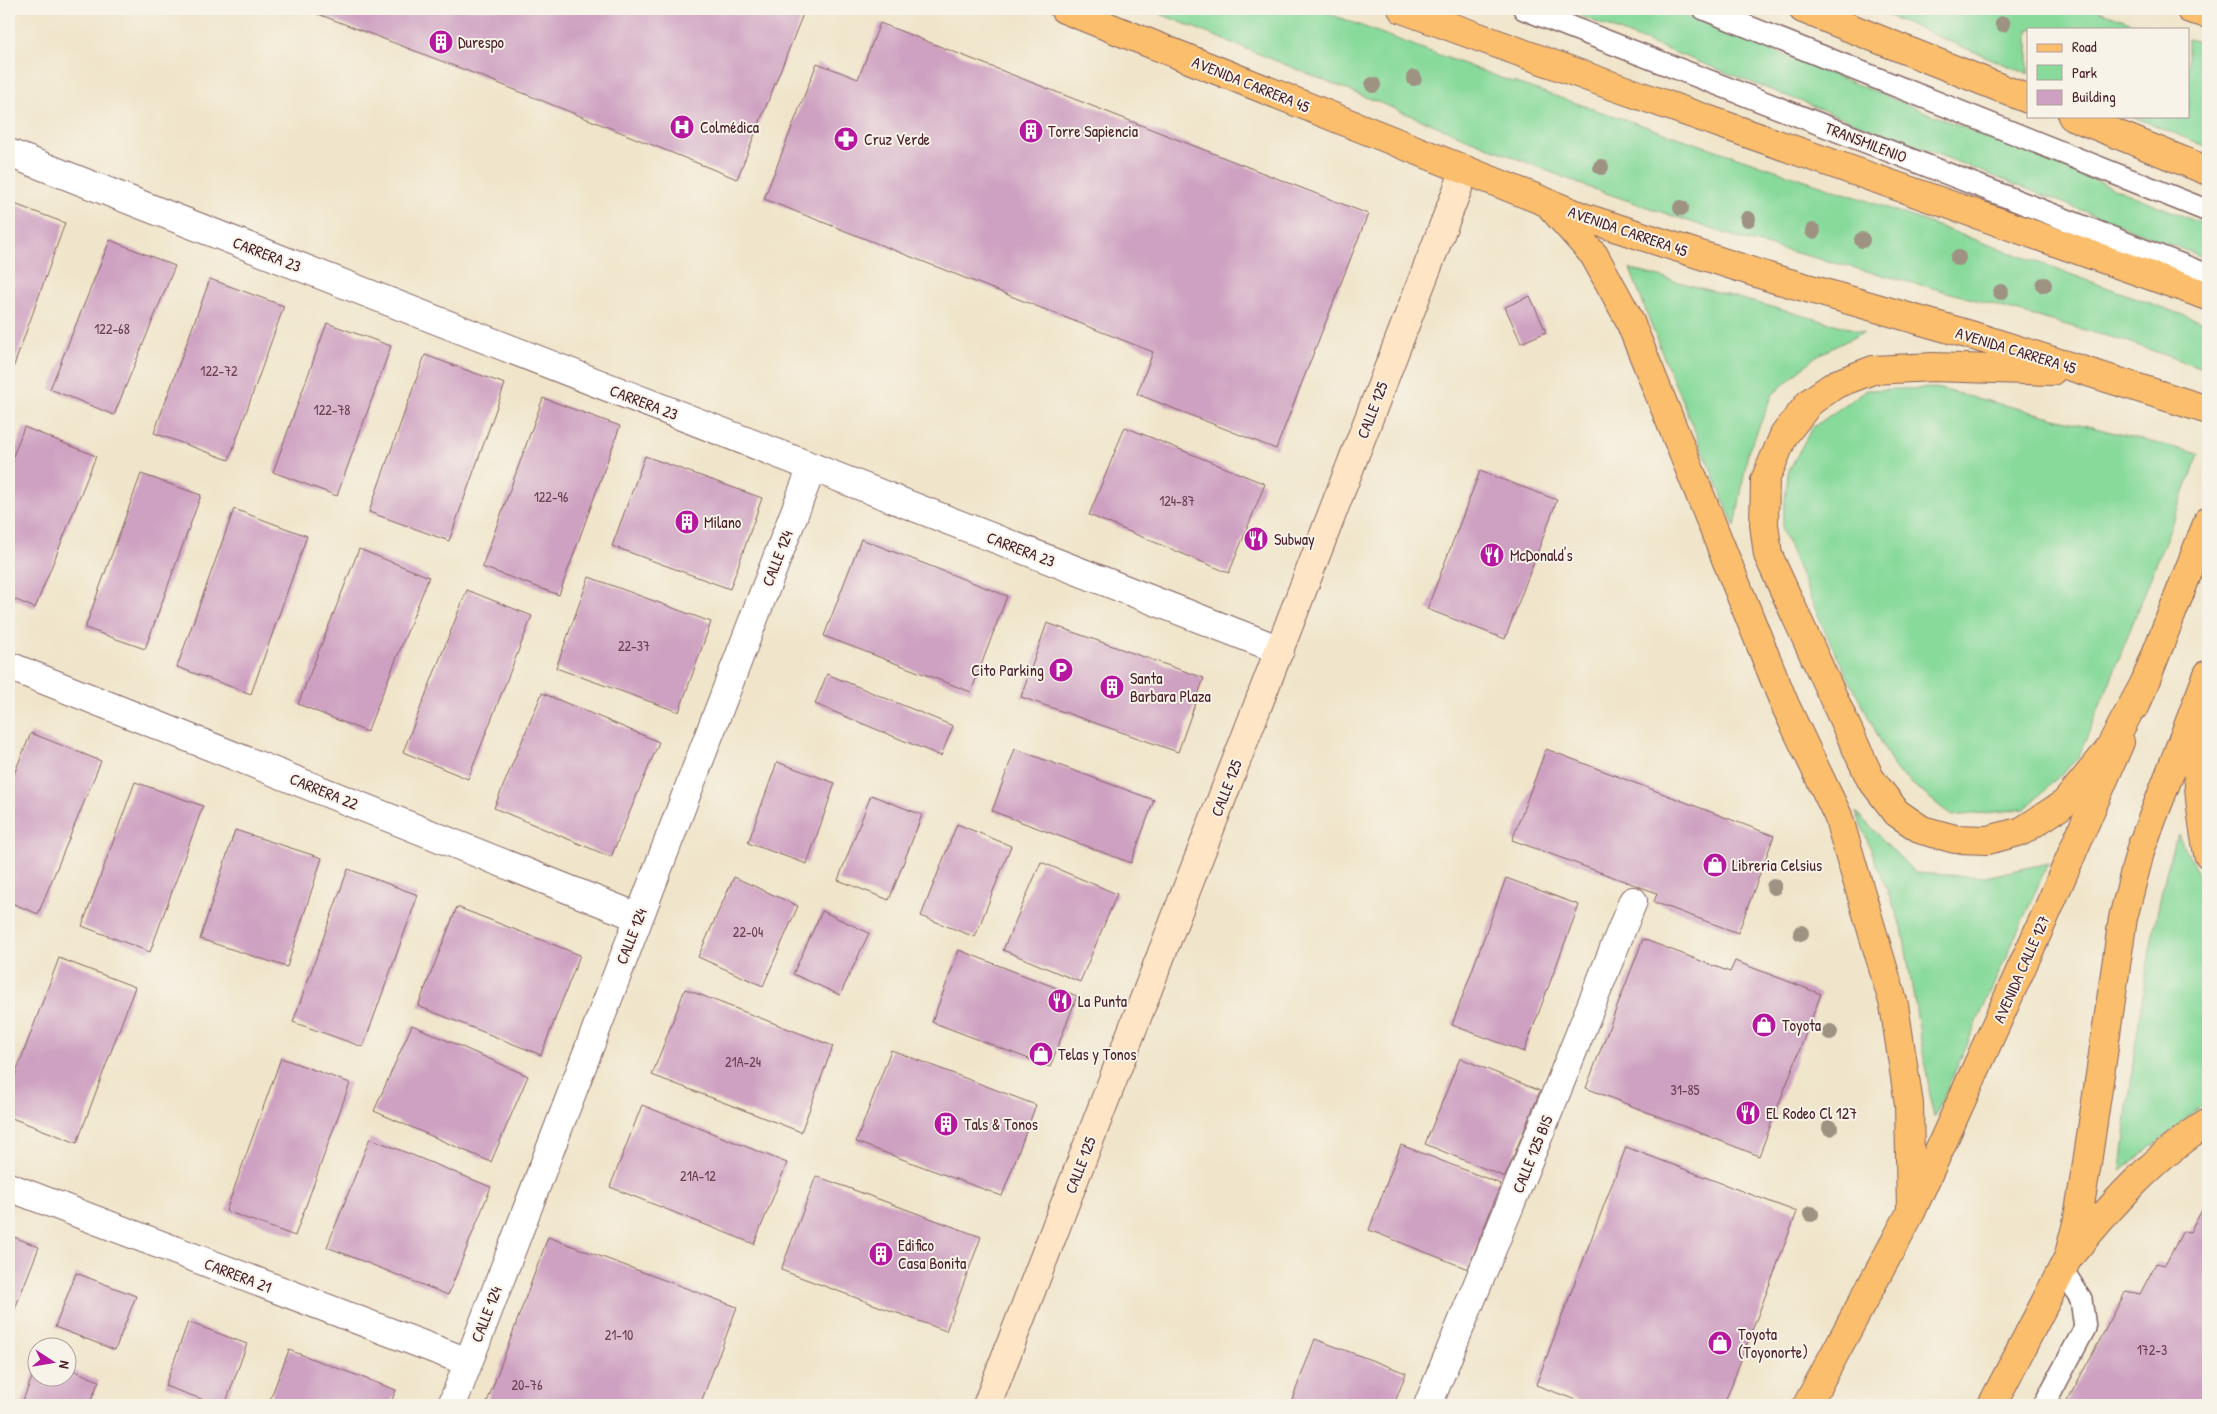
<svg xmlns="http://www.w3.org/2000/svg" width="2217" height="1414" font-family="'Patrick Hand',sans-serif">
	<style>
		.green { fill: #88da9b; stroke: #697c63 }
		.building { fill: #cea0c1 }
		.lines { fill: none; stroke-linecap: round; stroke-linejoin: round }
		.lane-casing { stroke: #846463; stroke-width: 24 }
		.street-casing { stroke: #846463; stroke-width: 30 }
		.secondary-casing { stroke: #846463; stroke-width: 30 }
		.primary-casing { stroke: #846463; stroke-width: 30 }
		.highway-casing { stroke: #846463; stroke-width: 30 }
		.lane { stroke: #fff; stroke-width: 21 }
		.street { stroke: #fff; stroke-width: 28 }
		.secondary { stroke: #fde5c5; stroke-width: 28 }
		.primary { stroke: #fabe6d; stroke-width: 28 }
		.highway { stroke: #fabe6d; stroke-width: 28 }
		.tree { fill: #9e9282 }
		.labels { text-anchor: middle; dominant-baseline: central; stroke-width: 4; stroke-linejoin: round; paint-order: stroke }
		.number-label { font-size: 14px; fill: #6b3f50 }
		.poi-label { font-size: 16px; fill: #4a1f2b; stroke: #f7f3e8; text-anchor: start }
		.street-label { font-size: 16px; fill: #4a1f2b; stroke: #f7f3e8 }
	</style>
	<rect width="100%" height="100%" fill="#f7f3e8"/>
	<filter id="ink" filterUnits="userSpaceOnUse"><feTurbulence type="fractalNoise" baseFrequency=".02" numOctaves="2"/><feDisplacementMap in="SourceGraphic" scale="10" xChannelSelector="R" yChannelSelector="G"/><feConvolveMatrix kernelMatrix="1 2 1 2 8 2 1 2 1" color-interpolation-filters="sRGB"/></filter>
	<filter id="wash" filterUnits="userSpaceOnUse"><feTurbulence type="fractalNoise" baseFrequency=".0096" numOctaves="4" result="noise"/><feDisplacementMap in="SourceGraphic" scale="20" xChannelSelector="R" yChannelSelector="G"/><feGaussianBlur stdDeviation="1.12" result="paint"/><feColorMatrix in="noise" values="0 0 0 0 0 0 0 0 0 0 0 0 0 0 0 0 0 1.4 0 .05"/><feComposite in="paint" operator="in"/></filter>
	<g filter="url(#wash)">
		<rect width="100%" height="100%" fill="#f0e5ca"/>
		<path class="green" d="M1148,9h168l185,69 367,123 340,123v46l-80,-28 -199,-55 -188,-48 -156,-53z
			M1562,9h108l538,217v33z
			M1872,9h222l55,20h-121v45z
			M2188,39l20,5v103l-77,-31h57z
			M1630,269l234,63 -48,24 -43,38 -25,58 -13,75 -73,-174z
			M1936,388l263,66 -90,230 -31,74 -53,51 -73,7 -56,-45 -71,-139 -43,-102 6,-58 24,-44 54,-38z
			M1856,812l59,61 70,4 63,-14 -114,255 -32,-191z
			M2178,835l30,58v208l-87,70c12,-110 24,-222 53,-329z"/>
		<g id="blocks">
			<path class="building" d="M305,9h500l-68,170 -259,-104z
				M880,23l488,191 -92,235 -139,-55 16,-42 -389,-153 53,-136 41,16z
				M9,202l56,21 -54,151h-2z
				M110,240l65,26 -61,149 -64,-26z
				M210,279l74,27 -55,154 -75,-27z
				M1530,296l16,36 -25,11 -16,-36z
				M327,323l64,23 -54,150 -64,-24z
				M425,355l80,29 -56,157 -80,-29z
				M543,398l77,28 -61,169 -77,-28z
				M24,427l72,29 -61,152 -26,-11v-130z
				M1125,427l140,57 -36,89 -140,-58z
				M645,456l117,42 -32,91 -118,-43z
				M1480,471l77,29 -52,139 -78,-30z
				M141,474l60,21 -56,154 -60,-21z
				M234,509l73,27 -56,158 -74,-27z
				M861,539l146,57 -36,96 -147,-56z
				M359,549l70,28 -62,155 -69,-28z
				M589,577l122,45 -32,90 -123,-44z
				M467,590l65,26 -64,163 -65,-27z
				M1047,623l157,55 -26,74 -157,-55z
				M827,674l126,52 -12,30 -126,-52z
				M542,693l117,49 -48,115 -117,-49z
				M31,733l70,28 -63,153 -29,-12v-116z
				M1015,749l139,51 -23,63 -139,-52z
				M1546,749l228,87 -36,97 -84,-31 3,-9 -145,-53z
				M777,762l58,21 -28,81 -59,-21z
				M135,782l68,24 -53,146 -68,-26z
				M871,795l51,20 -33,85 -51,-20z
				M957,824l54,22 -36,91 -54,-21z
				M235,830l87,28 -35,109 -87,-28z
				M1041,862l76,32 -37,88 -77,-32z
				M348,869l70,26 -55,152 -70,-25z
				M734,877l64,29 -35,80 -65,-29z
				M1506,878l73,27 -55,147 -72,-27z
				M457,907l123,48 -39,100 -123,-49z
				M822,911l47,22 -29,62 -47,-21z
				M1643,939l87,33 5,-11 86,33 -62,162 -173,-68z
				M959,950l118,46 -27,71 -118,-45z
				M59,958l76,29 -58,156 -68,-26v-26z
				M685,989l148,57 -32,86 -149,-57z
				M412,1025l116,51 -37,86 -117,-51z
				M891,1050l145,55 -34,91 -146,-54z
				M281,1058l69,25 -55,153 -69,-25z
				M1460,1058l80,33 -35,86 -80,-33z
				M642,1105l145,58 -33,81 -144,-57z
				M370,1138l121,49 -43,108 -121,-48z
				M1401,1145l100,39 -33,85 -99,-39z
				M1626,1147l171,65 -73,193h-135l-53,-20z
				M816,1176l165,61 -35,94 -165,-61z
				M2208,1199v206h-143l61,-114 14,3 16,-31 9,2 18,-34 7,1z
				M9,1235l30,12 -30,77z
				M548,1237l189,70 -37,98h-214z
				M76,1273l60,23 -21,54 -60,-23z
				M188,1322l59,22 -22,61h-7l-53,-19z
				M1315,1339l91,34 -12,32h-104z
				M289,1350l107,40 -6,15h-122z
				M37,1365l1,11h30v-8l31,13 -10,24h-68z"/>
		</g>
	</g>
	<g filter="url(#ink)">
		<use href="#blocks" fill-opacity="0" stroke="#846463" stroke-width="1"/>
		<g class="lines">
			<defs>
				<path id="lane" d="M1524,9l684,266
					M1704,9l504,202
					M2044,1405l41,-77 -4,-29 -19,-30"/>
				<path id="street" d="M9,153l1271,497
					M9,666l629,251
					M9,1187l459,175
					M452,1405l360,-938
					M1428,1405l126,-307 79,-197"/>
				<path id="secondary" d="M987,1405l478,-1235"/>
				<path id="primary" d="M2136,705l72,-184
					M1807,1405l104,-193 134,-296 75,-174
					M1992,1405l76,-147 9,-35 10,-60 36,-245 18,-70 67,-174"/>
				<path id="highway" d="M1064,9l519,208 189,61 202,58 234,74
					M1402,9l197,72 609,215
					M1803,9l225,90
					M2190,9l18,5
					M2072,116l136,55
					M1552,208l42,47 34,62 157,388 53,111 56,189 15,99 2,108
					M2052,371l-119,-4 -60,3 -37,14 -26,18 -26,33 -19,45 -1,44 4,31 102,223 27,35 25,17 33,9 33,1 34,-9 43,-28 43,-52 36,-67
					M2197,702c-1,54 1,99 11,152
					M2068,1258c40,-49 85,-101 140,-135"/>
			</defs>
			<use href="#lane" class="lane-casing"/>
			<use href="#street" class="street-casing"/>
			<use href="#secondary" class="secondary-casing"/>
			<use href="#primary" class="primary-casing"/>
			<use href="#highway" class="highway-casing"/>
			<use href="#lane" class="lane"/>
			<use href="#street" class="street"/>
			<use href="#secondary" class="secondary"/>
			<use href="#primary" class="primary"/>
			<use href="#highway" class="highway"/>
		</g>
		<g class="tree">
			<circle cx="2003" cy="24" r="8"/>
			<circle cx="1414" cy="78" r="8"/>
			<circle cx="1373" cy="85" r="8"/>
			<circle cx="1601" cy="167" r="8"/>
			<circle cx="1681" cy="208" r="8"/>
			<circle cx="1748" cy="219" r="8"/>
			<circle cx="1813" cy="231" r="8"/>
			<circle cx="1862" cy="240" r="8"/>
			<circle cx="1958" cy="258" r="8"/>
			<circle cx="2044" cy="285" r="8"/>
			<circle cx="2001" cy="292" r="8"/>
			<circle cx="1774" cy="887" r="8"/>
			<circle cx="1801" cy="933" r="8"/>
			<circle cx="1830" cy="1032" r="8"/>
			<circle cx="1830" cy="1128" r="8"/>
			<circle cx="1811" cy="1214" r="8"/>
		</g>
	</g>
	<defs>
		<symbol id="building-disc" viewBox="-11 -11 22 22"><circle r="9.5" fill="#b5179e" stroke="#f7f3e8"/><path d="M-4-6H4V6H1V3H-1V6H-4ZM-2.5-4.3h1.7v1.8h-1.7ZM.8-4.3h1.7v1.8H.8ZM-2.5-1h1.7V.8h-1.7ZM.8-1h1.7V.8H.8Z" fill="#fff"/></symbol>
		<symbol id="hospital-disc" viewBox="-11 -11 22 22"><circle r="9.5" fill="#b5179e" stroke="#f7f3e8"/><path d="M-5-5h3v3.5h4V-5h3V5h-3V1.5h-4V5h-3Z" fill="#fff"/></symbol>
		<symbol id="pharmacy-disc" viewBox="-11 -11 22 22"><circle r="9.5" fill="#b5179e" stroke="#f7f3e8"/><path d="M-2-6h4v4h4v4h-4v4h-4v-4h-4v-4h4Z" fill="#fff"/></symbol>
		<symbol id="restaurant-disc" viewBox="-11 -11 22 22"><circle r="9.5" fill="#b5179e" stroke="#f7f3e8"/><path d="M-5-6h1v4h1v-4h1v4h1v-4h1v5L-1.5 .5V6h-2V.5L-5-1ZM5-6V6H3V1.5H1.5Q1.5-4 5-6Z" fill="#fff"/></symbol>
		<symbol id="parking-disc" viewBox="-11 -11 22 22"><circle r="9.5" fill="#b5179e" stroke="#f7f3e8"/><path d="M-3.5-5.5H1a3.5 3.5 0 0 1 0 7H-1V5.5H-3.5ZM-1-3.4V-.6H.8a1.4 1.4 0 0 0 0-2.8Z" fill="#fff"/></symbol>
		<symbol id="shop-disc" viewBox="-11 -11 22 22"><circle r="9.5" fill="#b5179e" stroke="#f7f3e8"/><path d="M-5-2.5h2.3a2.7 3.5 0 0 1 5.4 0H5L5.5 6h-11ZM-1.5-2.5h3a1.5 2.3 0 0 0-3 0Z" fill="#fff"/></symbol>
	</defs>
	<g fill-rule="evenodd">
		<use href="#building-disc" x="427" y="28" width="28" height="28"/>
		<use href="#hospital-disc" x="668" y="113" width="28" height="28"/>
		<use href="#building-disc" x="1017" y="117" width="28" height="28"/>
		<use href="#pharmacy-disc" x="832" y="125" width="28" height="28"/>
		<use href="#building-disc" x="673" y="508" width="28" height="28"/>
		<use href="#restaurant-disc" x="1242" y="525" width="28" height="28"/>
		<use href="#restaurant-disc" x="1478" y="541" width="28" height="28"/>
		<use href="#parking-disc" x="1047" y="656" width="28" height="28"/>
		<use href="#building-disc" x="1098" y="673" width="28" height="28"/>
		<use href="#shop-disc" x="1701" y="851" width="28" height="28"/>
		<use href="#restaurant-disc" x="1046" y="987" width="28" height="28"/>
		<use href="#shop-disc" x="1750" y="1011" width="28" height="28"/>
		<use href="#shop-disc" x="1027" y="1040" width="28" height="28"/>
		<use href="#restaurant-disc" x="1734" y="1099" width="28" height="28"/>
		<use href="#building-disc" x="932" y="1110" width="28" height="28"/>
		<use href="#building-disc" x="867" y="1240" width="28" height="28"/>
		<use href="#shop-disc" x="1706" y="1329" width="28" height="28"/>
	</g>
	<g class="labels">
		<g class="number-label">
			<text x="112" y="328">122-68</text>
			<text x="219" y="370">122-72</text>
			<text x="332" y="409">122-78</text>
			<text x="551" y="496">122-96</text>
			<text x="1177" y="500">124-87</text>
			<text x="634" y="645">22-37</text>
			<text x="748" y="931">22-04</text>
			<text x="743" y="1061">21A-24</text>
			<text x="1685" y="1089">31-85</text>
			<text x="698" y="1175">21A-12</text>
			<text x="619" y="1334">21-10</text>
			<text x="2152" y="1349">172-3</text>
			<text x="527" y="1384">20-76</text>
		</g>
		<g class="poi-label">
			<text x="458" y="42">Durespo</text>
			<text x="700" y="127">Colmédica</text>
			<text x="1048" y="131">Torre Sapiencia</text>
			<text x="864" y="139">Cruz Verde</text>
			<text x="704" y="522">Milano</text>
			<text x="1274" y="539">Subway</text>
			<text x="1510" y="555">McDonald's</text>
			<text x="1044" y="670" text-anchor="end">Cito Parking</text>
			<text x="1130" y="678">Santa<tspan x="1130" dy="18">Barbara Plaza</tspan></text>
			<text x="1732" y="865">Libreria Celsius</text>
			<text x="1078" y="1001">La Punta</text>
			<text x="1782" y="1025">Toyota</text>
			<text x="1058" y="1054">Telas y Tonos</text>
			<text x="1766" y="1113">EL Rodeo Cl 127</text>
			<text x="964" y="1124">Tals &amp; Tonos</text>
			<text x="898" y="1245">Edifico<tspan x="898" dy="18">Casa Bonita</tspan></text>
			<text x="1738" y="1334">Toyota<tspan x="1738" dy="18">(Toyonorte)</tspan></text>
		</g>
		<g class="street-label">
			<text transform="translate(1251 84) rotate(22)">AVENIDA CARRERA 45</text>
			<text transform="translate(1866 142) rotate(21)">TRANSMILENIO</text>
			<text transform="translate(1628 231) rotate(19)">AVENIDA CARRERA 45</text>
			<text transform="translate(267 254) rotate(21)">CARRERA 23</text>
			<text transform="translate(2016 350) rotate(17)">AVENIDA CARRERA 45</text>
			<text transform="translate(644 402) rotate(21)">CARRERA 23</text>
			<text transform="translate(1372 410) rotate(-69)">CALLE 125</text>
			<text transform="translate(1021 549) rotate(21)">CARRERA 23</text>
			<text transform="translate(777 558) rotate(-69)">CALLE 124</text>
			<text transform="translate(1226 788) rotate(-69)">CALLE 125</text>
			<text transform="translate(324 791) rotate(22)">CARRERA 22</text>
			<text transform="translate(631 936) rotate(-69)">CALLE 124</text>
			<text transform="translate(2021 969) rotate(-66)">AVENIDA CALLE 127</text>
			<text transform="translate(1532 1154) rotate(-68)">CALLE 125 BIS</text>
			<text transform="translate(1080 1165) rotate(-69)">CALLE 125</text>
			<text transform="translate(238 1275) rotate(21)">CARRERA 21</text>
			<text transform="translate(486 1314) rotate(-69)">CALLE 124</text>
		</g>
	</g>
	<rect width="2217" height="1414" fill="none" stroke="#f7f3e8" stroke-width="30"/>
	<rect x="2027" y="28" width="162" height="90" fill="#f7f3e8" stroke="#b29e9c"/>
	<rect x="2037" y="44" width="25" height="8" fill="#fabe6d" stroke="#b29e9c"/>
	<text x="2072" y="52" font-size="15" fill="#4a1f2b">Road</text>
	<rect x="2037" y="65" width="25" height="15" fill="#88da9b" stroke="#b29e9c"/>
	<text x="2072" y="78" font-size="15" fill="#4a1f2b">Park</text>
	<rect x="2037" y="90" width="25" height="15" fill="#cea0c1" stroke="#b29e9c"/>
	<text x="2072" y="102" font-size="15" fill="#4a1f2b">Building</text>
	<g transform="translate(52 1362) rotate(102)"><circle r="24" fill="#f7f3e8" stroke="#b29e9c"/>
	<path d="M0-4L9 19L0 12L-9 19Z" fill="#b5179e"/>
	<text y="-8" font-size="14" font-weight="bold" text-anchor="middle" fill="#4a1f2b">N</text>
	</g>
</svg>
